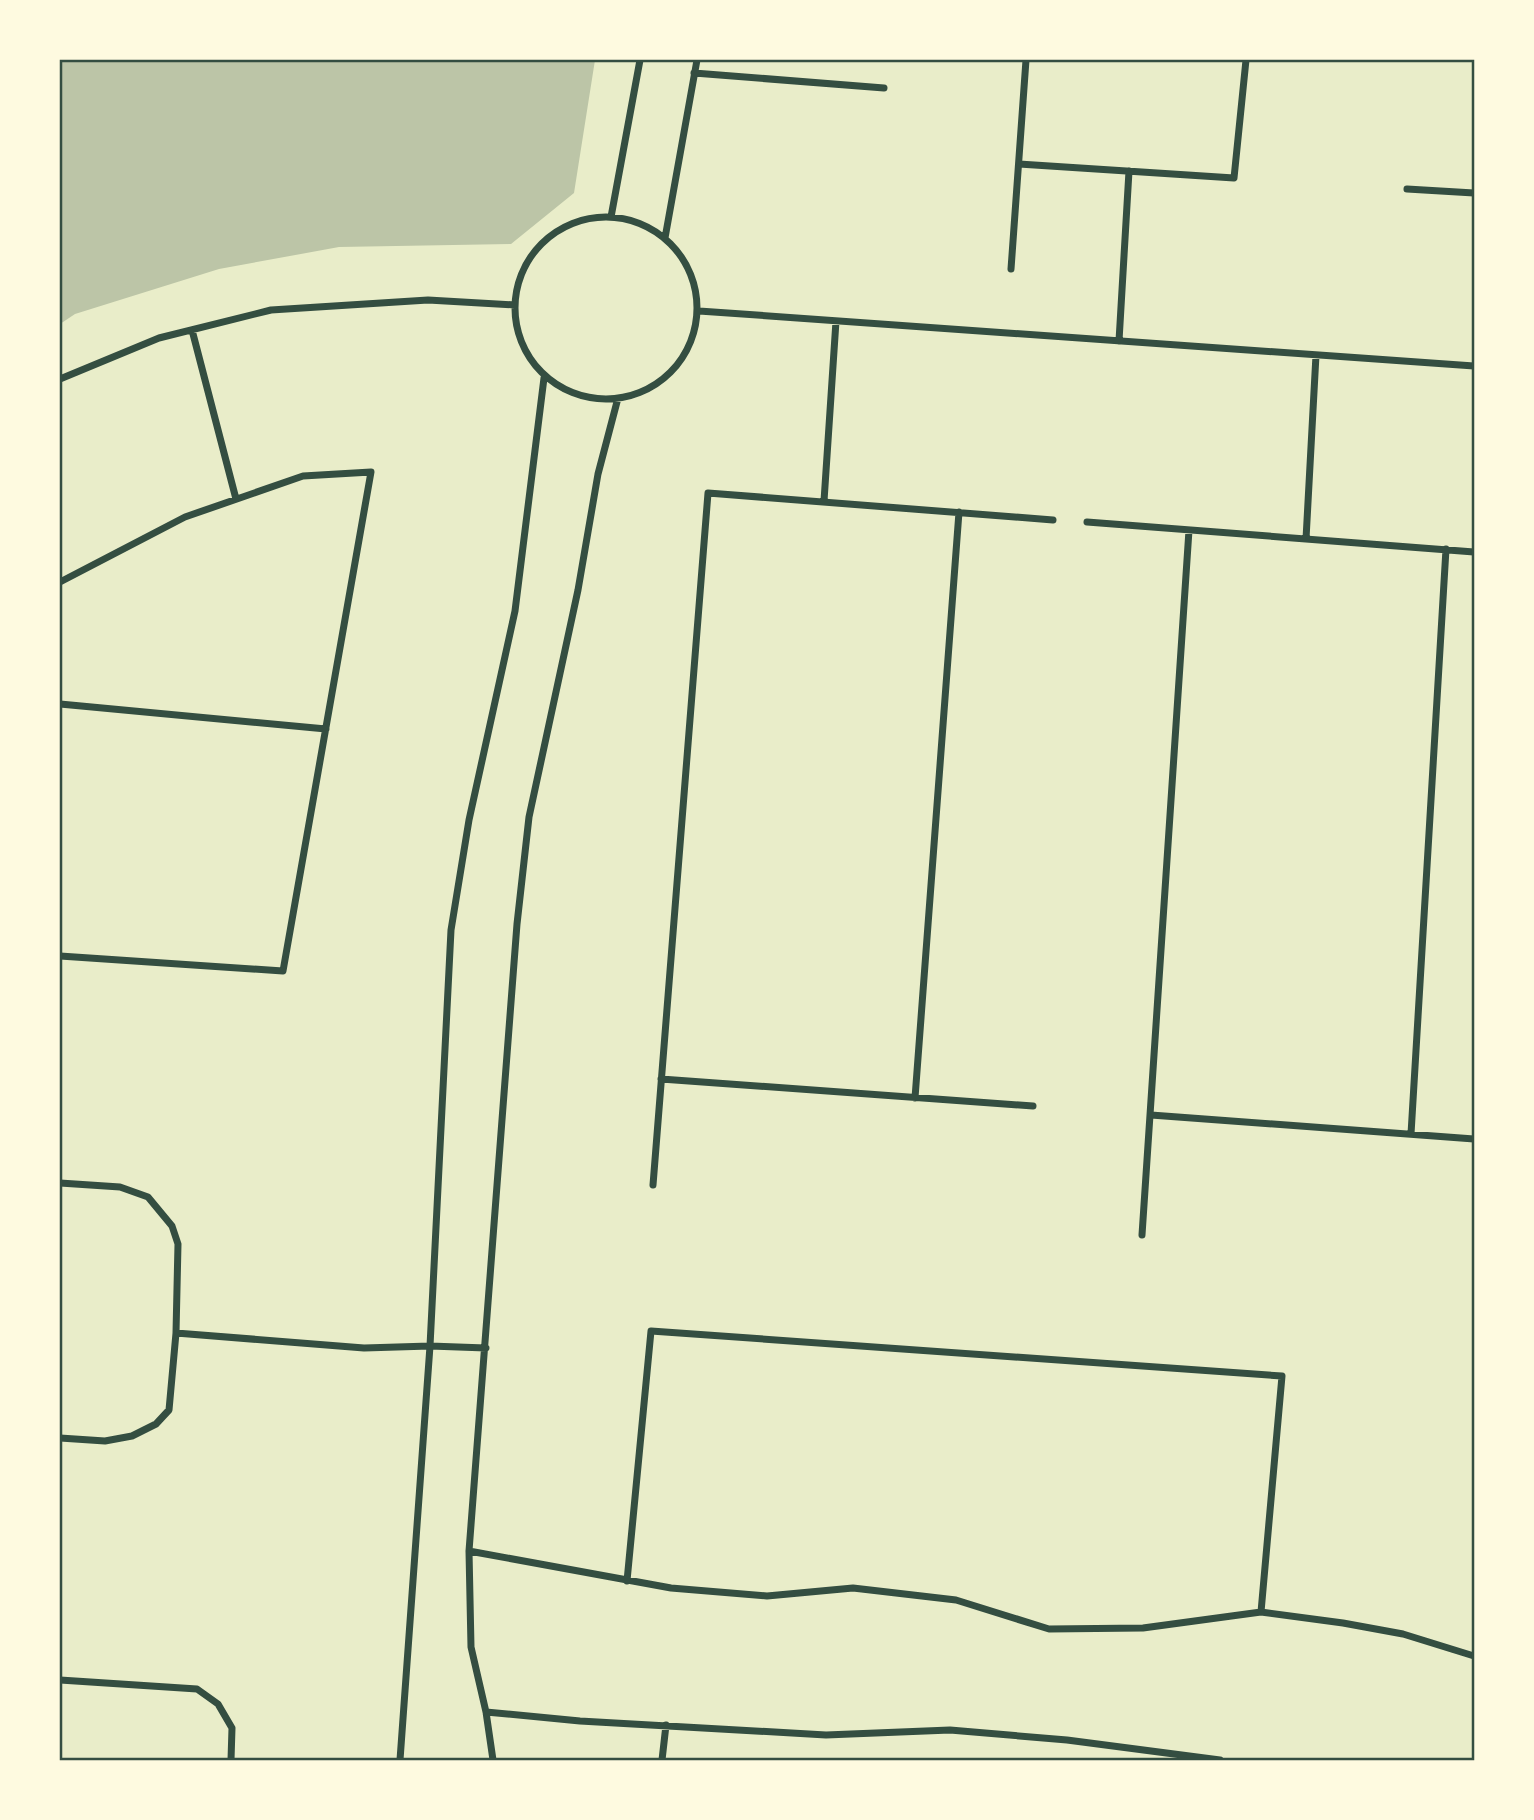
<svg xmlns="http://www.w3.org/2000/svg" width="1534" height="1820" font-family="'Noto Serif',serif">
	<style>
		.building { fill: #bcc5a7 }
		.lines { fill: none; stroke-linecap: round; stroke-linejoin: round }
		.minor { stroke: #344e41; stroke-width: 7 }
		.neatline { fill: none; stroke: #344e41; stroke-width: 2.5 }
	</style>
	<rect width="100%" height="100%" fill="#e9edc9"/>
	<path class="building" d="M60,60h535l-21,133 -63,51 -172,3 -120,22 -144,45 -15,10z"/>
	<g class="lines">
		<path class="minor" d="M694,73l190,15
			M1019,164l215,14 12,-118
			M1407,189l67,4
			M611,217l29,-157
			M515 308a91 91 0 1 1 182 0a91 91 0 1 1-182 0Z
			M665,238l32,-178
			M1011,269l15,-209
			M699,311l775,55
			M192,330l44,169
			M1119,341l10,-170
			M60,379l99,-41 112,-28 157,-10 87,5
			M824,501l12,-180
			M1087,522l387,30
			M1306,539l10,-184
			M60,582l125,-65 118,-41 68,-4 -88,499 -223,-15
			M60,704l266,25
			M661,1079l372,27
			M915,1098l44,-586
			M1151,1115l323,24
			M1411,1134l35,-585
			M60,1183l60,4 28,10 24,29 6,18 -2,89 -7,77 -13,14 -24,12 -27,5 -45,-3
			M653,1185l55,-692 345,27
			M1142,1235l47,-705
			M176,1333l188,15 66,-2 56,2
			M469,1551l202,37 96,8 86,-8 103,12 93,29 94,-1 118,-16 82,11 60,11 71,22
			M627,1581l24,-250 631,45 -21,236
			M60,1680l137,9 21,15 14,24 -1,32
			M486,1712l94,9 246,14 124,-5 117,10 153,20
			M400,1760l30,-414 21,-416 18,-110 46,-209 29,-233
			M493,1760l-7,-48 -15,-65 -2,-96 48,-627 12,-107 49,-227 20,-116 20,-76
			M662,1760l4,-35"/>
	</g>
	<rect width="1534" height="1820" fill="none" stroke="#fefae0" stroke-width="122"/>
	<rect x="61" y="61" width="1412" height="1698" class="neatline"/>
</svg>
